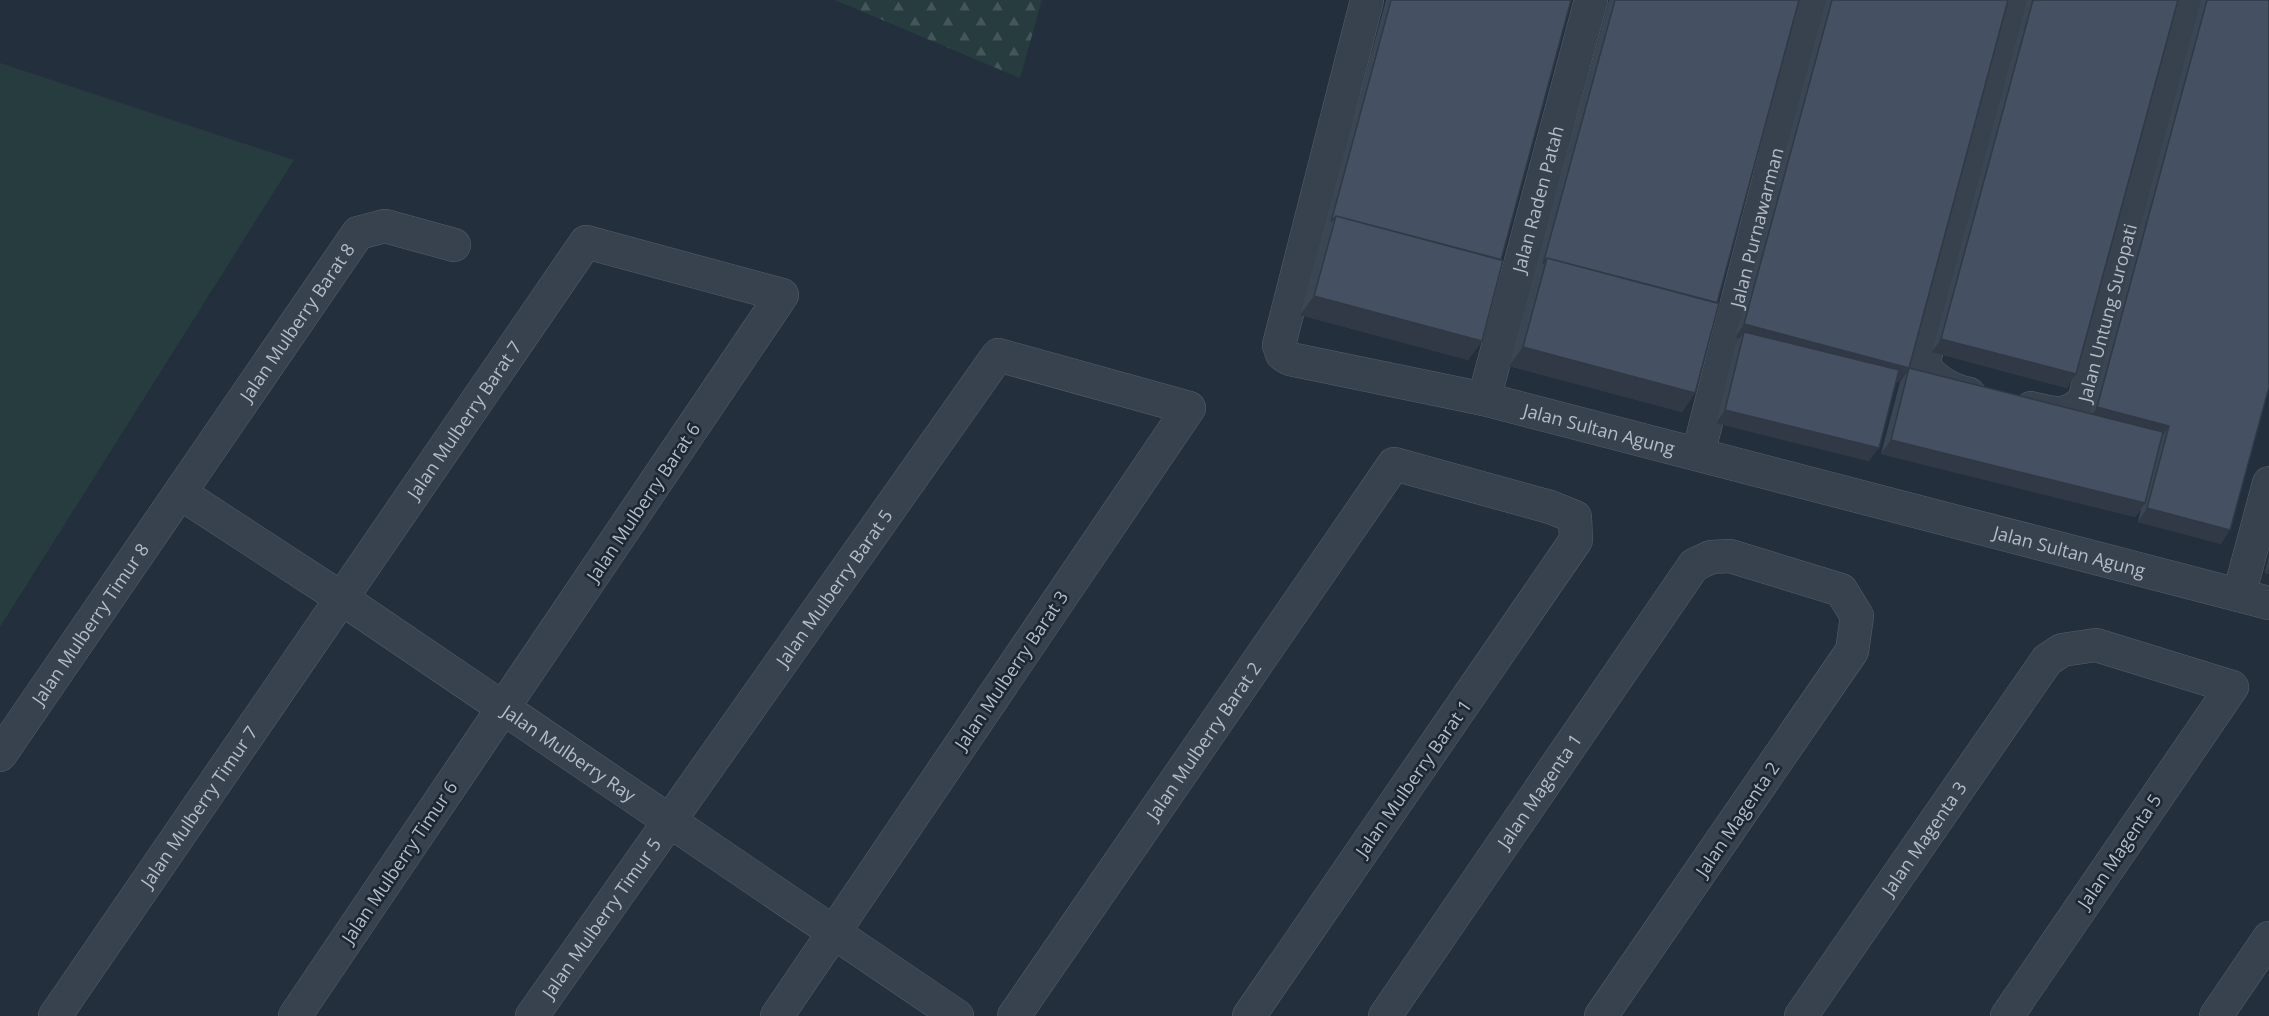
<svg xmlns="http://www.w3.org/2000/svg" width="2269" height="1016" font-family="'Open Sans',sans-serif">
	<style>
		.grass { fill: #263c3f }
		.forest { fill: url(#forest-firs) }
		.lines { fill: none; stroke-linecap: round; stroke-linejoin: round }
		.minor-casing { stroke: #565f6c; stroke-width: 34 }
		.minor { stroke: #38414e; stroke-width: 33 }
		.wall { fill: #3b4654 }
		.shaded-wall { fill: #303945 }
		.building { fill: #455162; stroke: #303945; stroke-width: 1.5 }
		.labels { text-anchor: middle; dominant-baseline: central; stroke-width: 5; stroke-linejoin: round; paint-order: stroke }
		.street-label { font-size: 18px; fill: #b4bcc9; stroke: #1d2633 }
	</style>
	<defs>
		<pattern id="forest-firs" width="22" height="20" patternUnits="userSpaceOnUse" patternTransform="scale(1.5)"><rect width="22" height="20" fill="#263c3f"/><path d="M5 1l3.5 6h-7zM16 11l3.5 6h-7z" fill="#435659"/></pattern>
	</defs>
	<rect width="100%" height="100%" fill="#242f3e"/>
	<path class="grass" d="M0,63l294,97 -294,467z"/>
	<path class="forest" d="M835,0h207l-22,78z"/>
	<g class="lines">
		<defs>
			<g id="minor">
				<path id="s1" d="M1367,0l-88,345 3,9 8,5 194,40 785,204"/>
				<path d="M1969,394c-19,-4 -35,-14 -46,-29l96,-365"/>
				<path id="s2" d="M1484,399l107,-399"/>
				<path id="s3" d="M2031,408c23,5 33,11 53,-7l105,-401"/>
				<path id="s4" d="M1698,454l117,-454"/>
				<path id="s5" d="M180,493l161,105 616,418"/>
				<path d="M2239,595l30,-112"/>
				<path id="s6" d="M0,755l358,-522 27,-7 69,19"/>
				<path id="s7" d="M55,1016l531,-774 196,53 -487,721"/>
				<path id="s8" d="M532,1016l466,-661 191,53 -412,608"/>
				<path id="s9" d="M1014,1016l380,-552 156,43 25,10 1,23 -327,476"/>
				<path id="s10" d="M1385,1016l309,-451 17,-8 19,-1 111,34 16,26 -5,35 -251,365"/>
				<path id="s11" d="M1801,1016l246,-356 15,-10 34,-5 136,42 -225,329"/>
				<path d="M2216,1016l53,-78"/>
			</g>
		</defs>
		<use href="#minor" class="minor-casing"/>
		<use href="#minor" class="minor"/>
	</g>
	<path class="wall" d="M1386,0h185l-70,260 -19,81 -14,19 -168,-45z
		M1609,0h190l-82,303 -22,90 -13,19 -173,-46z
		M1826,0h182l-109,382 -3,-1 -27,80 -153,-38 19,-77 4,-7 -4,-1z
		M2027,0h151l-102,374 -9,14 -135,-36z
		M2201,0h68l-48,544 -83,-22 3,-13 -6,8 -254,-63 19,-72 9,-14 181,45z
		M2269,557v17l-4,-1z"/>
	<path class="shaded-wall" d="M1314,296l168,45 -14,19 -168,-45z
		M1744,324l165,44 -10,14 -157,-42 2,-8 -5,7 -4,-1z
		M1941,339l135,35 -9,14 -135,-36z
		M1523,347l172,46 -13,19 -173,-46z
		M2097,407l72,19 -9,14 -72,-19z
		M1725,410l154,38 -10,13 -153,-38z
		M1891,440l254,63 -10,14 -254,-63z
		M2147,508l83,22 -9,14 -83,-22z
		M2269,567v7l-4,-1z"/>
	<path class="building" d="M1391,0h180l-70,260 -165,-44 -5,6z
		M1615,0h184l-82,303 -170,-45 -4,6z
		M1832,0h176l-99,368 -165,-44z
		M2033,0h145l-102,374 -135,-35z
		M2207,0h62v387l-39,143 -83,-22 22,-82 -72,-19z
		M1336,216l167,44 -21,81 -168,-45z
		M1547,258l172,45 -24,90 -172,-46z
		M1744,332l155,38 -20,78 -154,-38z
		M1909,368l254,64 -18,71 -254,-63z"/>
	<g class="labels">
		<g class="street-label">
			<text stroke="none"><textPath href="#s2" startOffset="207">Jalan Raden Patah</textPath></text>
			<text stroke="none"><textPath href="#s4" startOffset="234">Jalan Purnawarman</textPath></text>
			<text stroke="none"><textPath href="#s3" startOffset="148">Jalan Untung Suropati</textPath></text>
			<text stroke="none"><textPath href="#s6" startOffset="525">Jalan Mulberry Barat 8</textPath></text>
			<text stroke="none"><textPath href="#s7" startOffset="723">Jalan Mulberry Barat 7</textPath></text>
			<text stroke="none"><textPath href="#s1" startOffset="692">Jalan Sultan Agung</textPath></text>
			<text transform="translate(643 502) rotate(-56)">Jalan Mulberry Barat 6</text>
			<text stroke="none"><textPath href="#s1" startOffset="1178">Jalan Sultan Agung</textPath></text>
			<text stroke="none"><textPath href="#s8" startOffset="524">Jalan Mulberry Barat 5</textPath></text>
			<text stroke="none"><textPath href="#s6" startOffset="159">Jalan Mulberry Timur 8</textPath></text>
			<text transform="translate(1011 670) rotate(-56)">Jalan Mulberry Barat 3</text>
			<text stroke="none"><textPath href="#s9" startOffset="334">Jalan Mulberry Barat 2</textPath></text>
			<text stroke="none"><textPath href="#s5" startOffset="468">Jalan Mulberry Ray</textPath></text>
			<text transform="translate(1413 778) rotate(-55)">Jalan Mulberry Barat 1</text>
			<text stroke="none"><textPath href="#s10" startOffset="273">Jalan Magenta 1</textPath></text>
			<text stroke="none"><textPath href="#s7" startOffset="254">Jalan Mulberry Timur 7</textPath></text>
			<text transform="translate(1737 819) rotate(-56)">Jalan Magenta 2</text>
			<text stroke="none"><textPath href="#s11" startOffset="216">Jalan Magenta 3</textPath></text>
			<text transform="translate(2119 851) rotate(-56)">Jalan Magenta 5</text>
			<text transform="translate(399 862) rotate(-56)">Jalan Mulberry Timur 6</text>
			<text stroke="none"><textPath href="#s8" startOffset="120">Jalan Mulberry Timur 5</textPath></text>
		</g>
	</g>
</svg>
